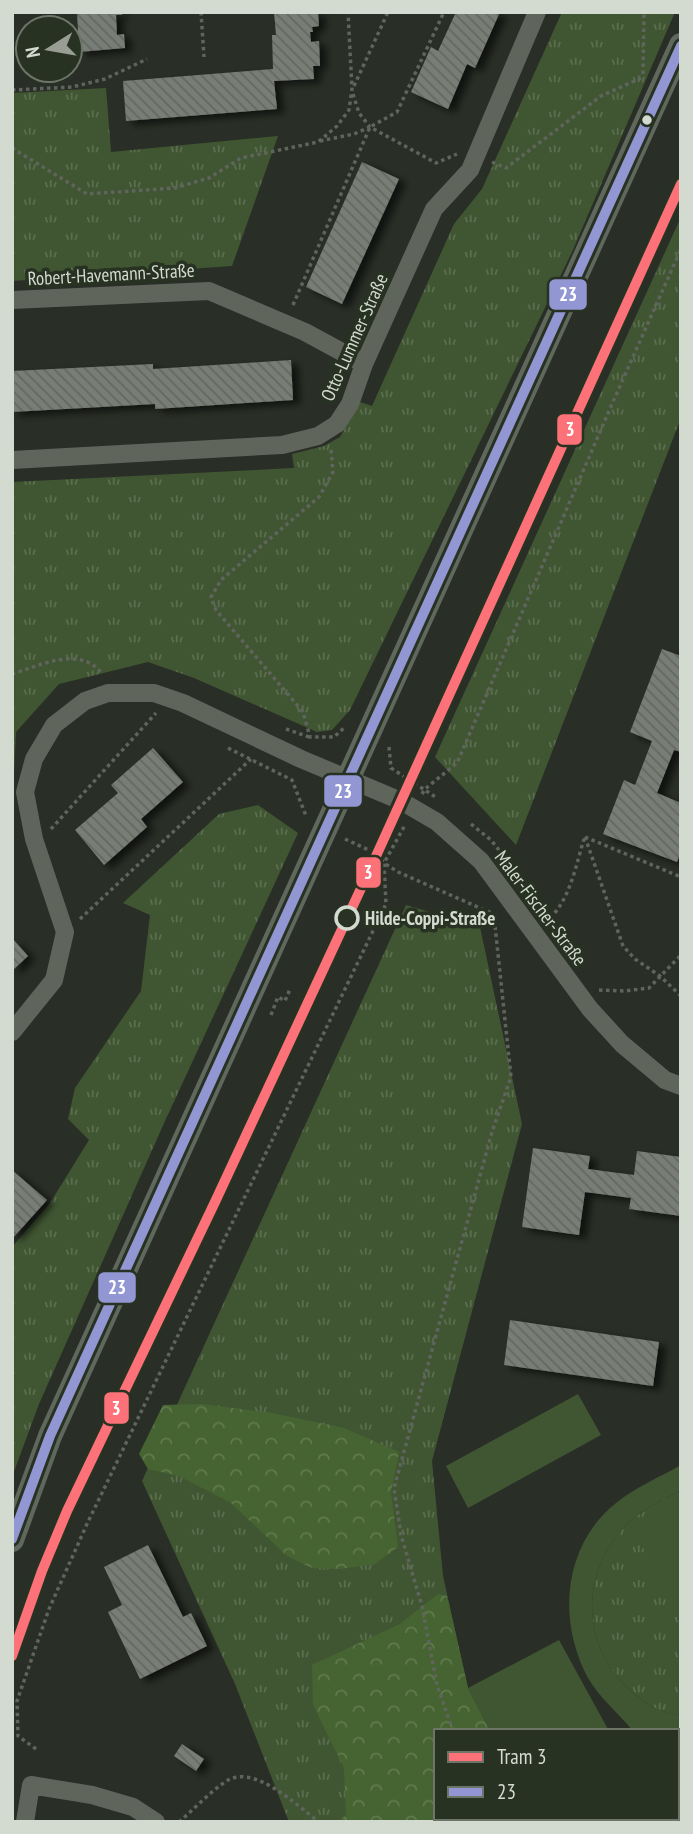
<svg xmlns="http://www.w3.org/2000/svg" width="693" height="1834" font-family="'PT Sans Narrow',sans-serif">
	<style>
		.grass { fill: url(#grass-tufts) }
		.forest { fill: url(#forest-crowns) }
		.pitch { fill: #405632 }
		.building { fill: url(#building-back-hatch); filter: url(#shadow) }
		.lines { fill: none; stroke-linecap: round; stroke-linejoin: round }
		.path { stroke: #5f645d; stroke-width: 3.5; stroke-dasharray: 3.5 3.5; stroke-linecap: butt }
		.minor { stroke: #60655c; stroke-width: 18 }
		.secondary { stroke: #60675d; stroke-width: 24 }
		.bus-1-casing { stroke: #283222; stroke-width: 16 }
		.bus-1 { stroke: #9297d4; stroke-width: 10 }
		.tram-1-casing { stroke: #283222; stroke-width: 16 }
		.tram-1 { stroke: #fd7179; stroke-width: 10 }
		.bus-dot { fill: #d3dad0; stroke: #283222; stroke-width: 2.5 }
		.stop-dot { fill: #283222; stroke: #d3dad0; stroke-width: 3.5 }
		.labels { text-anchor: middle; dominant-baseline: central; stroke-width: 7; stroke-linejoin: round; paint-order: stroke }
		.street-label { font-size: 19px; fill: #d3dad0; stroke: #283222 }
		.stop-label { font-size: 19px; font-weight: bold; fill: #d3dad0; stroke: #283222; text-anchor: start }
		.line-badge { stroke: #283222; stroke-width: 2.5 }
		.badge-label { font-size: 19px; text-anchor: middle; font-weight: bold; fill: #fff }
	</style>
	<defs>
		<pattern id="grass-tufts" width="24" height="20" patternUnits="userSpaceOnUse" patternTransform="scale(1.75)"><rect width="24" height="20" fill="#405632"/><path d="M3 7l-1-3M5 7V3M7 7l1-3M15 17l-1-3M17 17v-4M19 17l1-3" fill="none" stroke="#5b6e4f"/></pattern>
		<pattern id="forest-crowns" width="20" height="18" patternUnits="userSpaceOnUse" patternTransform="scale(1.75)"><rect width="20" height="18" fill="#466431"/><path d="M2 6a3 3 0 1 1 6 0M12 15a3 3 0 1 1 6 0" fill="none" stroke="#607a4e"/></pattern>
		<pattern id="building-back-hatch" width="6" height="6" patternUnits="userSpaceOnUse" patternTransform="scale(1.75)"><rect width="6" height="6" fill="#787d76"/><path d="M-1 5l2 2M0 0l6 6M5-1l2 2" fill="none" stroke="#646862"/></pattern>
		<filter id="shadow"><feDropShadow dx="7" dy="4" stdDeviation="3.5" flood-color="#0009"/></filter>
	</defs>
	<rect width="100%" height="100%" fill="#292e26"/>
	<path class="grass" d="M562,12h113l-103,240 -222,458 -18,20 -15,2 -123,-54 -46,-16 -89,22 -43,48 -4,82v-332l282,-14 -2,-14 32,-8 16,-9 20,-35 12,4 82,-182 28,-35z
		M106,88l5,64 167,-16 -46,130 -220,15v-188z
		M681,217v201l-165,427 -81,-88z
		M258,805l40,28 -133,288 -126,283 -27,73v-230l38,-44 39,-63 -21,-21 7,-31 66,-97 9,-76 -27,-12 96,-89z
		M406,905l74,22 42,197 -90,337 11,115 25,112 22,43h-54v87h101l2,4h-250l-54,-138 -93,-203z
		M681,1490v226c-9,-3 -19,-4 -26,-8 -7,-2 -12,-8 -18,-12 -52,-41 -60,-111 -18,-163 16,-21 40,-31 62,-43z"/>
	<path class="forest" d="M201,1404l71,9 72,15 55,24 -8,41 7,54 -23,17 -35,5 -28,-1 -25,-12 -56,-53 -52,-27 -31,-7 -9,-15 24,-49z
		M438,1594l9,2 21,92 22,43h-54v87h100l2,4h-201l9,-7 -2,-47 -31,-63 -1,-40 88,-41z"/>
	<path class="pitch" d="M578,1394l23,41 -133,73 -22,-42z
		M681,1465v25c-22,12 -46,22 -62,43 -42,52 -34,122 18,163 6,4 11,10 18,12 7,4 17,5 26,8l-1,71 -3,-5v-51h-44c-14,-17 -34,-34 -45,-53 -31,-57 -25,-133 28,-175 18,-15 44,-26 65,-38z
		M681,1496v121l-51,-93z
		M559,1640l50,91h-119l-22,-43z"/>
	<path class="building" d="M77,12h45v3h-6l1,20 7,-1 1,14 -46,4z
		M274,12h44l1,14 -7,1 1,5h-3l1,10 8,-1 1,25h-7l1,13 -40,2 3,28 -151,12 -3,-40 150,-12 -1,-34h4z
		M456,12h44l-25,56 -8,-4 -19,45 -37,-17 20,-45 7,4z
		M362,162l37,17 -57,125 -36,-17z
		M291,360l2,40 -138,9v-5l-143,8v-41l141,-7v5z
		M662,649l19,7v96l-7,-2 -17,43 24,10v49l-4,10 -74,-28 21,-54 11,5 17,-44 -22,-9z
		M153,748l30,34 -42,37 6,8 -43,38 -29,-35 43,-37 -7,-8z
		M12,938l16,18 -16,15z
		M533,1148l57,8 -2,13 46,6 3,-24 44,6v59l-52,-7 2,-11 -46,-6 -6,43 -57,-8z
		M12,1170l35,30 -35,39z
		M510,1320l149,22 -6,44 -149,-21z
		M148,1545l35,72 8,-4 16,33 -67,33 -32,-67 14,-7 -18,-38z
		M182,1744l22,15 -8,12 -22,-15z"/>
	<g class="lines">
		<path class="path" d="M201,12l3,45
			M643,74l1,-62
			M354,86l34,-74
			M12,90l60,-3 33,-8 42,-20
			M353,94l6,19 11,14
			M320,141l34,-7 16,-7 66,36 21,-9
			M12,148l75,46 88,-6 34,-10 32,-20 77,-16 19,-16 12,-16 3,-21 -4,-77
			M492,162l14,6 95,-72 40,-18
			M293,305l77,-178 27,-15 47,-100
			M331,450l2,22 -14,25 -98,83 -10,17 5,13 87,102 7,25h24l11,-10
			M12,674c29,-9 69,-29 90,0
			M286,729l23,8
			M389,747l2,21 46,30
			M228,748l64,32 14,36
			M422,794l3,-5 32,-26 155,-359 69,-155
			M471,824l20,16 8,10
			M51,829l105,-116
			M585,837l38,109 12,13 25,17 21,20
			M585,837l96,40
			M345,839l32,15 7,9 14,9 98,43
			M516,873l37,50
			M550,918c20,-19 26,-53 34,-79
			M80,919l171,-160
			M599,990l25,1 25,-3 32,-33
			M271,1015l7,-18 7,4 5,-12
			M453,1731l-16,-46 -15,-79 -21,-71 -7,-47 98,-356 19,-55 -17,-161
			M36,1749l-18,-13 -1,-35 32,-92 38,-85 299,-620 -2,-41 21,-38
			M494,1818l2,4
			M179,1822c15,-13 30,-29 46,-40 28,-20 71,23 94,40"/>
		<path class="minor" d="M12,300l197,-9 96,41 59,32
			M12,460l270,-15 36,-9 19,-12 13,-20 14,-40 70,-155 36,-39 67,-158
			M12,1032l42,-52 11,-48 -31,-93 -9,-47 9,-33 20,-34 31,-24 23,-8h46l29,10 118,56 100,42 36,21 44,39 109,148 32,35 43,36 16,6
			M25,1822l6,-37 61,10 41,12 23,15"/>
		<path class="secondary" d="M12,1540l38,-104 631,-1391"/>
		<defs>
			<path id="bus-1" d="M12,1539l38,-103 631,-1390"/>
		</defs>
		<use href="#bus-1" class="bus-1-casing"/>
		<use href="#bus-1" class="bus-1"/>
		<defs>
			<path id="tram-1" d="M12,1656l30,-85 25,-60 148,-309 162,-348 304,-670"/>
		</defs>
		<use href="#tram-1" class="tram-1-casing"/>
		<use href="#tram-1" class="tram-1"/>
	</g>
	<circle class="bus-dot" cx="647" cy="120" r="6"/>
	<circle class="stop-dot" cx="347" cy="918" r="11"/>
	<g class="labels">
		<g class="street-label">
			<text transform="translate(111 274) rotate(-3)">Robert-Havemann-Straße</text>
			<text transform="translate(354 337) rotate(-66)">Otto-Lummer-Straße</text>
			<text transform="translate(541 908) rotate(53)">Maler-Fischer-Straße</text>
		</g>
		<g class="stop-label">
			<text x="365" y="918">Hilde-Coppi-Straße</text>
		</g>
	</g>
	<g class="line-badge">
		<rect x="548" y="278" width="40" height="33" rx="7" fill="#9297d4"/>
		<rect x="556" y="413" width="27" height="33" rx="7" fill="#fd7179"/>
		<rect x="323" y="774" width="40" height="34" rx="7" fill="#9297d4"/>
		<rect x="355" y="856" width="27" height="33" rx="7" fill="#fd7179"/>
		<rect x="97" y="1271" width="40" height="33" rx="7" fill="#9297d4"/>
		<rect x="103" y="1391" width="27" height="34" rx="7" fill="#fd7179"/>
	</g>
	<g class="badge-label">
		<text x="568" y="301">23</text>
		<text x="570" y="436">3</text>
		<text x="343" y="798">23</text>
		<text x="368" y="879">3</text>
		<text x="117" y="1294">23</text>
		<text x="116" y="1415">3</text>
	</g>
	<rect width="693" height="1834" fill="none" stroke="#d3dad0" stroke-width="28"/>
	<rect x="434" y="1729" width="245" height="91" fill="#283222" stroke="#6c7568" stroke-width="2"/>
	<rect x="448" y="1752" width="35" height="10" fill="#fd7179" stroke="#6c7568" stroke-width="2"/>
	<text x="497" y="1764" font-size="21" fill="#d3dad0">Tram 3</text>
	<rect x="448" y="1787" width="35" height="10" fill="#9297d4" stroke="#6c7568" stroke-width="2"/>
	<text x="497" y="1799" font-size="21" fill="#d3dad0">23</text>
	<g transform="translate(49 49) rotate(259)"><circle r="33" fill="#283222" stroke="#6c7568" stroke-width="2"/>
	<path d="M0-5L12 26L0 18L-12 26Z" fill="#989e94"/>
	<text y="-10" font-size="19" font-weight="bold" text-anchor="middle" fill="#d3dad0">N</text>
	</g>
</svg>
